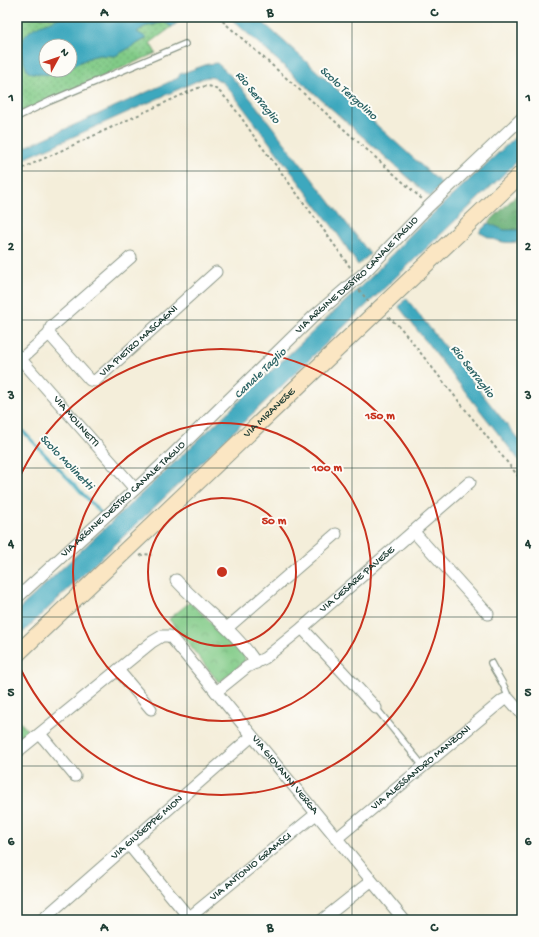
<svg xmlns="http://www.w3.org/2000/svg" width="539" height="937" font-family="'Gochi Hand',sans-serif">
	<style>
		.grass { fill: url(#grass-dots); stroke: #50845e }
		.forest { fill: url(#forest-crowns); stroke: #447654 }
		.park { fill: url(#park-crowns); stroke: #50845e }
		.water { fill: #3ea8be; stroke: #2e7279 }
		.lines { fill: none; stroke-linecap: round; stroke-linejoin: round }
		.stream { stroke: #3ea8be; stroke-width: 3 }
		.lane-casing { stroke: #8a9687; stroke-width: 8 }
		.street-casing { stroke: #8a9687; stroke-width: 13 }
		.secondary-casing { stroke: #8a9687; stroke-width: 18 }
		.path { stroke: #8a9687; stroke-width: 2; stroke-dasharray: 3 3; stroke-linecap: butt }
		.lane { stroke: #fff; stroke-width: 5.5 }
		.street { stroke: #fff; stroke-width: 11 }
		.secondary { stroke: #fbe6c3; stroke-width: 16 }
		.grid { fill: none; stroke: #1f3d34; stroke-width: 1; stroke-opacity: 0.55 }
		.ring { fill: none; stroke: #c8321e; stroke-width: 2 }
		.labels { text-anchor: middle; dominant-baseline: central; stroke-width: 4; stroke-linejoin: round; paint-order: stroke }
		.street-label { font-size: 11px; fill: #1f3d34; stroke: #fdfcf7 }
		.water-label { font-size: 12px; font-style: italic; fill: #2a6264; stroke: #fdfcf7 }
		.centre { fill: #c8321e; stroke: #fdfcf7; stroke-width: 2 }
		.ring-label { font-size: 12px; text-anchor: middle; font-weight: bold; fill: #c8321e; stroke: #fdfcf7; stroke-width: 4; stroke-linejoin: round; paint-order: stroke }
		.neatline { fill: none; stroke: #1f3d34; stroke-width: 1.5 }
		.grid-label { font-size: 13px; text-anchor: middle; font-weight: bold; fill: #1f3d34 }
	</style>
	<defs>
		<pattern id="grass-dots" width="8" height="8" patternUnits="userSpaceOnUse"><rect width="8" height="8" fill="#81cb87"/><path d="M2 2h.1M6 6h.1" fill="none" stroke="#69a66f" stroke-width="1.8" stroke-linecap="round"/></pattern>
		<pattern id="forest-crowns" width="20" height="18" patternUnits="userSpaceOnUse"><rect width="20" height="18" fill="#68af74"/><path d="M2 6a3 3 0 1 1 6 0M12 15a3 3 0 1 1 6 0" fill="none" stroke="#559060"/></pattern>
		<pattern id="park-crowns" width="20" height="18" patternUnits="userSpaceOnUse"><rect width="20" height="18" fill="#81cb87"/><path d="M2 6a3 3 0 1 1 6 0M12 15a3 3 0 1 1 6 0" fill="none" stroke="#69a66f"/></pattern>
	</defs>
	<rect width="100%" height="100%" fill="#fdfcf7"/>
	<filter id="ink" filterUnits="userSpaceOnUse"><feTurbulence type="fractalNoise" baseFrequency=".025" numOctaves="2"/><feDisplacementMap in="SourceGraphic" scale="8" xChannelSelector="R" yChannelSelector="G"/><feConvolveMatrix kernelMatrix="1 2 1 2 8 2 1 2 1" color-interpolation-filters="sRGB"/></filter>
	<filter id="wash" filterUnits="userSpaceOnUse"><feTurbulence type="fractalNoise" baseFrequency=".012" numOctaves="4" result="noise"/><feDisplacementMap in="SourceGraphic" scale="16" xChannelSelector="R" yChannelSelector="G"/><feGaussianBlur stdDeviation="0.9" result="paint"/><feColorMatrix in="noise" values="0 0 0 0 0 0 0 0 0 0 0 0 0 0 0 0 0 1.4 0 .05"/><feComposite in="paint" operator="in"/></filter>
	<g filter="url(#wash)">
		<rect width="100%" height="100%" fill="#f4eeda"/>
		<path class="grass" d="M17,17h43l-32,55 26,3 10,-5h6v-3l21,-10 8,-2 16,1 31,-17 -9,-7 7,-5 20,-5 8,5 -22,16 6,10 -139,61z
			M17,718l11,13 -11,9z"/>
		<path class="forest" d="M522,190v40h-18l-16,-7z"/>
		<path class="park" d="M190,602l54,52 1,7 -26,22 -50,-64z"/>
		<path class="water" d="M60,17h125l-13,10 -8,-5 -20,5 -7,5 10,6 -32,18 -16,-1 -8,2 -21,10v-21h-24v24h18c-13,6 -22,5 -36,2 -8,-18 -13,-31 6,-44 8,-5 18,-6 26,-11z
			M229,17h28l185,167 -12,13z
			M217,63l13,12 21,24 119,155 -12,11 -23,-35 -99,-132c-9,-11 -19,-26 -35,-19l-184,83v-11l161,-73 2,-4 28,-10z
			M522,131v26l-505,481v-27l355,-335 41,-44z
			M488,223l16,7h18v11c-17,4 -28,0 -43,-9z
			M406,298l116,146v20l-123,-157z"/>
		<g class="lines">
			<path class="stream" d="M17,425l85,89"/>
		</g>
	</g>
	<g filter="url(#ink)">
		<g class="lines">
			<defs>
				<path id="lane" d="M17,117l33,-16 135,-57
					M491,663c6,13 15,22 17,35
					M376,708l47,58"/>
				<g id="street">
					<path id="s1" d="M49,334l41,46 5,1 121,-109"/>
					<path id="s2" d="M17,355l118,134"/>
					<path d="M21,359l28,-25 2,-7 80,-70"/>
					<path d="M413,531l75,83"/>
					<path d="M176,580c26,29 59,50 80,83"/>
					<path id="s3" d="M17,598l152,-140 145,-142 50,-43 65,-67 93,-88"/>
					<path d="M227,628l109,-94"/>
					<path d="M302,628l74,80"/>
					<path d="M118,670l33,39"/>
					<path id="s4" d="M216,692l31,-25 18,-9 37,-30 168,-146"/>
					<path d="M40,734l35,42"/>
					<path id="s5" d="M17,752l135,-110 10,-6h8l234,284"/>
					<path id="s6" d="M336,839l167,-139 5,-2 14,16"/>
					<path d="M129,845l62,75"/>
					<path id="s7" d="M42,920l210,-184"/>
					<path id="s8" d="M186,920l130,-106"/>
					<path d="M322,920l49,-39"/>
				</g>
				<g id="secondary">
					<path id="s9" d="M17,654l505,-481"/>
				</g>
			</defs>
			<use href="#lane" class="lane-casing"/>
			<use href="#street" class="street-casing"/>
			<use href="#secondary" class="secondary-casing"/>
			<path class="path" d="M218,17l204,182
				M17,171l169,-78c8,-3 18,-9 26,-6 13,5 33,36 41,48 34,45 67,89 99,135
				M359,290l10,12
				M388,317l12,10 122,154
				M140,556l4,-2 8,1"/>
			<use href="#lane" class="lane"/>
			<use href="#street" class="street"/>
			<use href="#secondary" class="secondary"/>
		</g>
	</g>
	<path class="grid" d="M187,17v903M352,17v903M17,171h505M17,320h505M17,468h505M17,617h505M17,766h505"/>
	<g class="ring">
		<circle cx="222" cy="572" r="74"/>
		<circle cx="222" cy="572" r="149"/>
		<path d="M17 483A223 223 0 1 1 17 661"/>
	</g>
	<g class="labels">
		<g class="street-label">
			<text stroke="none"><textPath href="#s3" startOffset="469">VIA ARGINE DESTRO CANALE TAGLIO</textPath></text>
			<text stroke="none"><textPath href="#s1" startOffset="126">VIA PIETRO MASCAGNI</textPath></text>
			<text stroke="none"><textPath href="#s9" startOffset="349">VIA MIRANESE</textPath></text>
			<text stroke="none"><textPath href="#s2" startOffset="89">VIA MOLINETTI</textPath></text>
			<text stroke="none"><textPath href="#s3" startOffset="145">VIA ARGINE DESTRO CANALE TAGLIO</textPath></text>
			<text stroke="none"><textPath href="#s4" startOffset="181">VIA CESARE PAVESE</textPath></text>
			<text stroke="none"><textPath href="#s6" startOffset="111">VIA ALESSANDRO MANZONI</textPath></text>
			<text stroke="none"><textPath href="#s5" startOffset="374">VIA GIOVANNI VERGA</textPath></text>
			<text stroke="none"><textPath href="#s7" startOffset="140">VIA GIUSEPPE MION</textPath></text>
			<text stroke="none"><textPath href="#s8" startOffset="84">VIA ANTONIO GRAMSCI</textPath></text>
		</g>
		<g class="water-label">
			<text transform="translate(348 94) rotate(42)">Scolo Tergolino</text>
			<text transform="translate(257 98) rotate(51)">Rio Serraglio</text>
			<text transform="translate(472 372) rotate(52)">Rio Serraglio</text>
			<text transform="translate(261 374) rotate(-44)">Canale Taglio</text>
			<text transform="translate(66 463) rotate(46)">Scolo Molinetti</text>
		</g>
	</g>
	<circle cx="222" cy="572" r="6" class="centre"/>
	<g class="ring-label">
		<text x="380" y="419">150 m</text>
		<text x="327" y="471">100 m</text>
		<text x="274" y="524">50 m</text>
	</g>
	<rect width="539" height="937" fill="none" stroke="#fdfcf7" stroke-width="44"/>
	<g transform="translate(58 58) rotate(50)"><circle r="19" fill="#fdfcf7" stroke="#a4b0a9"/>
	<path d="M0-3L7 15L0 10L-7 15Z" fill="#c8321e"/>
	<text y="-6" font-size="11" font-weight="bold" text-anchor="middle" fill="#1f3d34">N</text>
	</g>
	<rect x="22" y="22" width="495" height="893" class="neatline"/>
	<g class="grid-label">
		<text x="104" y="16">A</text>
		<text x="270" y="16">B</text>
		<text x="434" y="16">C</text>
		<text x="11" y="101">1</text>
		<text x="528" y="101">1</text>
		<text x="11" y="250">2</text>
		<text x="528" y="250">2</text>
		<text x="11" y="399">3</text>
		<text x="528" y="399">3</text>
		<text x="11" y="547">4</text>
		<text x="528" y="547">4</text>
		<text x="11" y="696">5</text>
		<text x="528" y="696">5</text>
		<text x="11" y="845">6</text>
		<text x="528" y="845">6</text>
		<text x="104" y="931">A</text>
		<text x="270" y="931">B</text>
		<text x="434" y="931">C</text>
	</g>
</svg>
